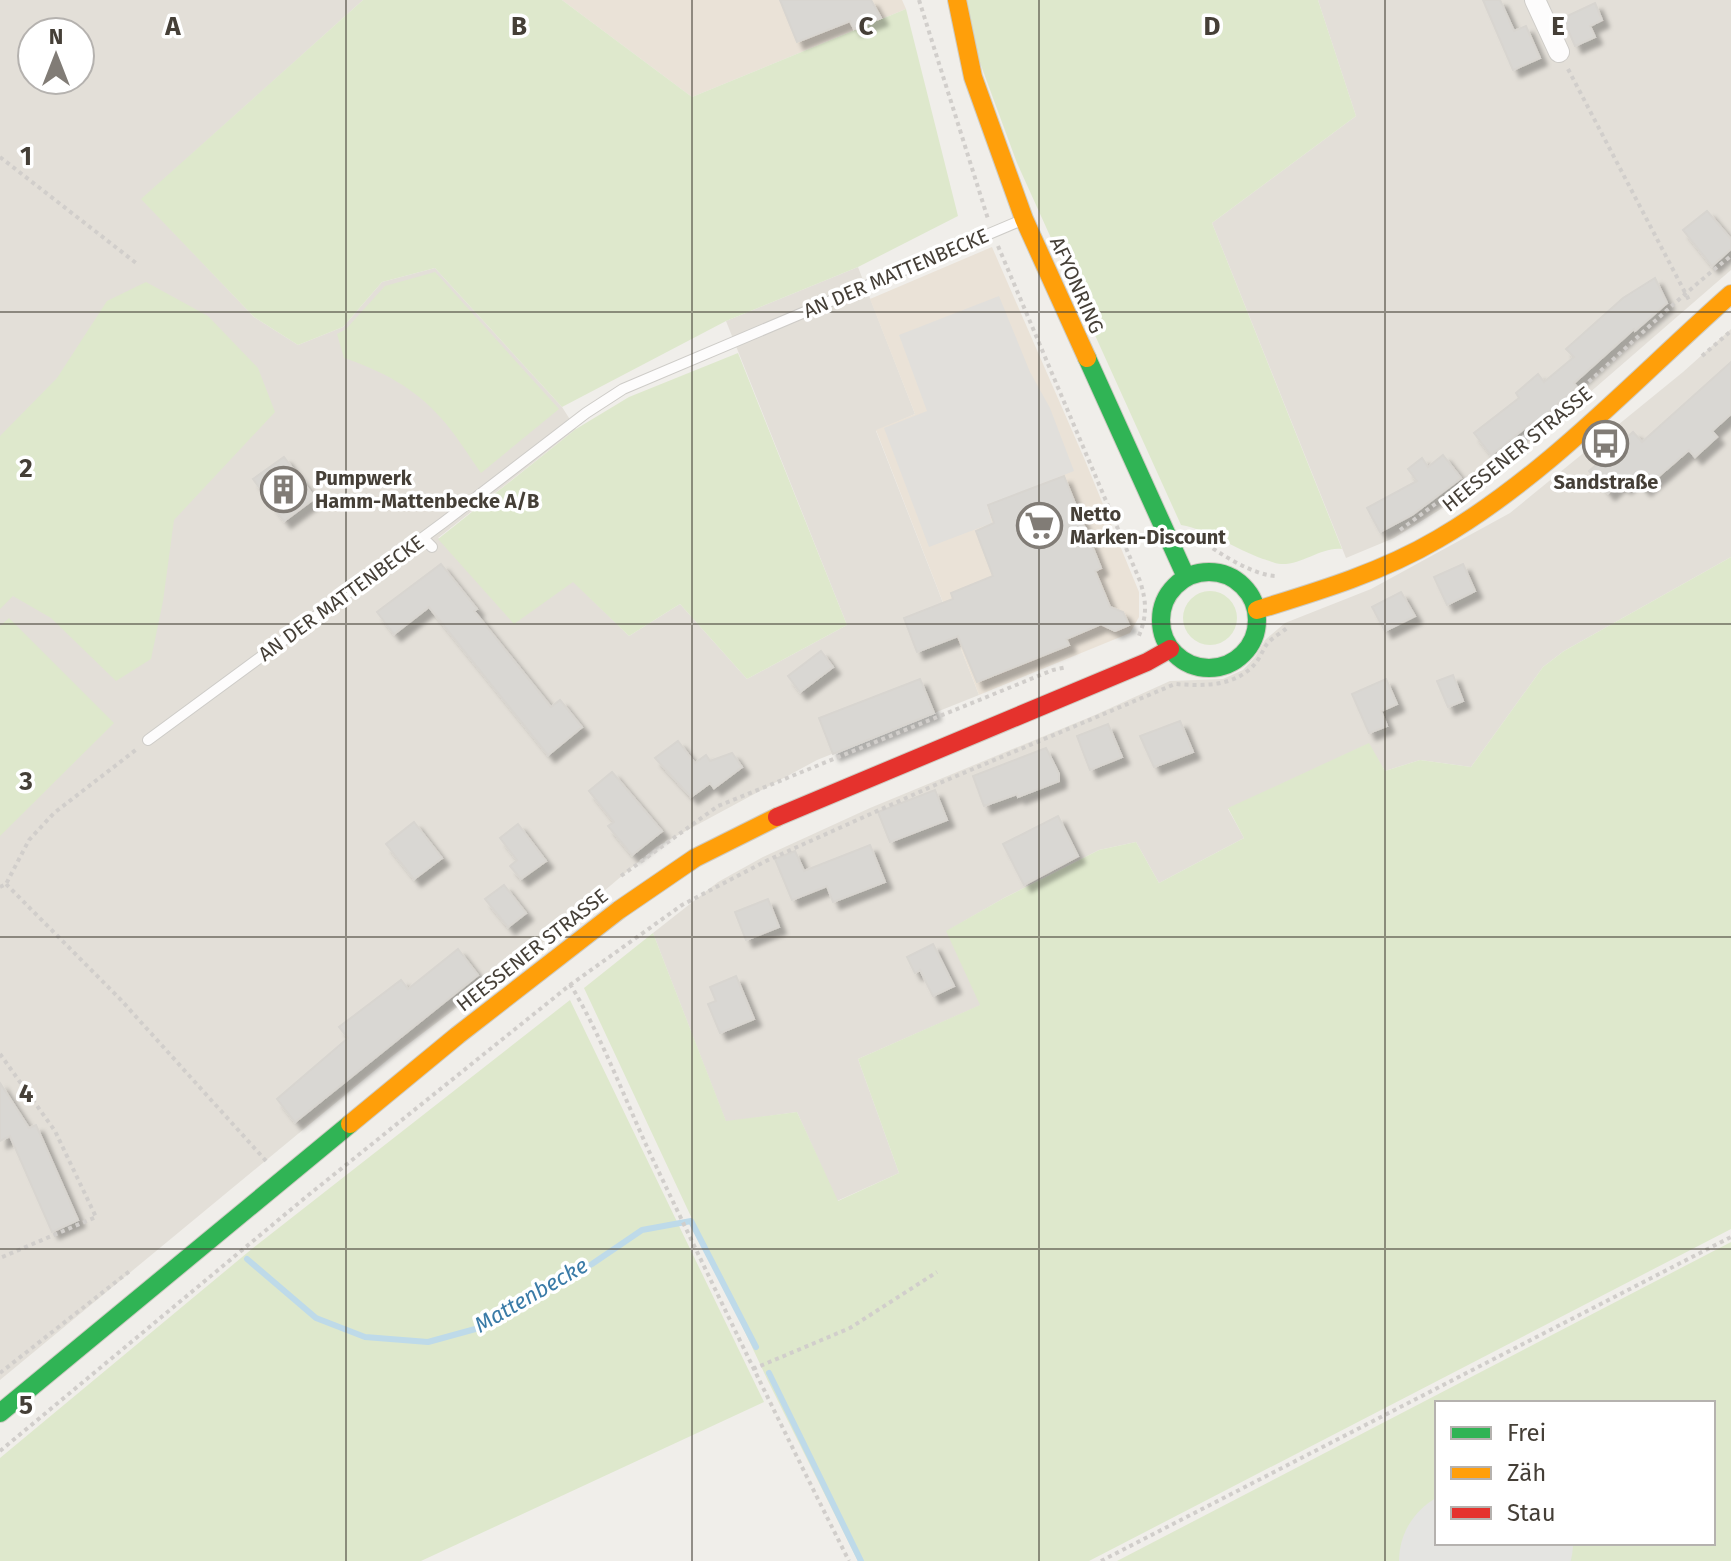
<svg xmlns="http://www.w3.org/2000/svg" width="1731" height="1561" font-family="'Fira Sans',sans-serif">
	<style>
		.residential { fill: #e3dfd8; fill-rule: evenodd }
		.commercial { fill: #eae2d7 }
		.green { fill: #dee8cc; fill-rule: evenodd }
		.parking { fill: #e1dfdb }
		.lines { fill: none; stroke-linecap: round; stroke-linejoin: round }
		.stream { stroke: #bedae9; stroke-width: 6 }
		.runway { stroke: #e4e4e1; stroke-width: 144 }
		.building { fill: #d9d7d3; stroke: #d8d5d0; stroke-width: 2; filter: url(#shadow) }
		.lane-casing { stroke: #ceccc8; stroke-width: 12 }
		.street-casing { stroke: #ceccc8; stroke-width: 22 }
		.fast-casing { stroke: #cecbc2; stroke-width: 20 }
		.slow-casing { stroke: #cecbc2; stroke-width: 20 }
		.jam-casing { stroke: #cecbc2; stroke-width: 20 }
		.path { stroke: #d1cecb; stroke-width: 4; stroke-dasharray: 4 4; stroke-linecap: butt }
		.lane { stroke: #fdfcfc; stroke-width: 10 }
		.street { stroke: #fdfcfc; stroke-width: 20 }
		.fast { stroke: #30b455; stroke-width: 18 }
		.slow { stroke: #ff9f0a; stroke-width: 18 }
		.jam { stroke: #e5322d; stroke-width: 18 }
		.grid { fill: none; stroke: #453f37; stroke-width: 2; stroke-opacity: 0.55 }
		.labels { text-anchor: middle; dominant-baseline: central; stroke-width: 7; stroke-linejoin: round; paint-order: stroke }
		.street-label { font-size: 20px; fill: #453f37; stroke: #fff }
		.poi-label { font-size: 20px; font-weight: bold; fill: #453f37; stroke: #fff; text-anchor: start }
		.water-label { font-size: 22px; font-style: italic; fill: #3a7ba7; stroke: #fff }
		.grid-label { font-size: 26px; text-anchor: middle; font-weight: bold; fill: #453f37; stroke: #fff; stroke-width: 7; stroke-linejoin: round; paint-order: stroke }
	</style>
	<defs>
		<filter id="shadow"><feDropShadow dx="7" dy="7" stdDeviation="2" flood-color="#0004"/></filter>
	</defs>
	<rect width="100%" height="100%" fill="#f0eeea"/>
	<path class="residential" d="M0,0h363l-221,199 112,118 44,28 45,-18 39,-45 53,-14 127,139 14,22 -138,109 135,43 56,55 51,-32 67,75 100,-54 -121,-304 132,-54 57,147 -39,17 103,264 -162,65 -161,87 -111,94 -154,116 -391,323zM32,32h48v48h-48z
		M1318,0h413v270l-240,208 -97,60 -48,20 -134,-335 144,-107z
		M1731,329v228l-167,94 -21,16 -72,100 -51,-7 -35,11 -17,-27 -140,65 16,29 -85,45 -23,-41 -37,8 -95,48 -57,33 34,74 -123,54 41,114 -62,28 -40,-89 -71,10 -73,-189 65,-51 45,-25 107,-49 225,-93 75,-34 53,-2 20,-9 12,-13 10,-17 20,-17 86,-34 139,-76 173,-141z"/>
	<path class="commercial" d="M562,0h340l4,9 -214,88z
		M992,247l92,211 55,134v25l-9,16 -151,62 -103,-265 39,-16 -45,-115z"/>
	<path class="green" d="M363,0h199l130,97 214,-88 52,207 -100,51 -132,54 -164,86 -127,-139 -53,14 -39,45 -45,18 -44,-28 -113,-118z
		M966,0h352l38,116 -144,107 130,326c-19,-3 -40,16 -61,15 -5,0 -13,-4 -18,-5 -28,-10 -53,-29 -82,-34l-164,-362 -38,-103z
		M435,272l124,137 -78,64c-13,-18 -25,-39 -41,-56 -25,-29 -60,-47 -96,-59l-7,-24 9,-5 39,-43z
		M146,282l62,34 50,52 17,44 -101,108 -11,81 -12,58 -35,22 -65,-63 -38,-22 -13,13v-173l57,-58 50,-77z
		M738,353l109,272 -100,54 -67,-75 -51,32 -56,-54 -59,42 -76,-85 138,-110 53,-32z
		M1731,557v672l-642,332h-231l-91,-182 -183,-391 69,-55 73,188 71,-9 41,89 61,-28 -41,-114 122,-54 -34,-74 58,-33 95,-48 37,-8 23,41 85,-45 -16,-30 141,-65 16,28 35,-11 51,7 72,-100 21,-16z
		M1183 618a27 27 0 1 1 54 0a27 27 0 1 1-54 0Z
		M9,618l105,105 -114,113v-210z
		M570,1000l194,402 -343,159h-421v-103l253,-210z
		M1731,1242v319h-614zM1437,1403h276v140h-276z"/>
	<path class="parking" d="M999,296l31,76 20,36 24,63 -87,34 5,18 -63,24 -45,-119 43,-17 -28,-76z"/>
	<g class="lines">
		<path class="stream" d="M247,1259l69,59 49,19 63,5 51,-14 113,-64 50,-34 49,-9 65,126
			M769,1373l92,188"/>
		<path class="runway" d="M1471,1561l30,-18"/>
	</g>
	<path class="building" d="M780,0h91l10,18 -27,11 -4,-8 -53,21z
		M1483,0h17l14,31 12,-5 14,32 -27,12z
		M1595,3l7,17 -12,6 5,11 -20,9 -12,-28z
		M1707,211l24,28v10l-19,17 -29,-36z
		M1655,278l12,25 -32,28 -1,-2 -60,54 3,4 -41,37 -2,-3 -43,34 -17,-22 45,-35 -3,-5 22,-19 6,8 30,-25 -8,-8 57,-51z
		M1731,362v52l-19,17 5,6 -22,20 -6,-7 -45,39 -10,-10 -10,8 -4,-4 -12,10 -19,-22 44,-39 9,10z
		M1443,455l18,23 -49,37 -32,17 -13,-24 50,-27 -9,-12 14,-11 6,9z
		M284,457l31,41 -31,23 -31,-42z
		M1064,476l37,92 -6,3 15,36 13,5 6,13 -14,6 -14,-7 -35,15 3,6 -92,37 -19,-46 -41,16 -13,-34 49,-19 -2,-6 42,-17 -17,-45 18,-8 -6,-18z
		M441,564l36,45 -3,2 77,96 9,-7 22,27 -34,28 -119,-148 -35,27 -17,-22z
		M1463,564l12,27 -28,14 -13,-28z
		M1401,592l14,24 -30,15 -13,-24z
		M821,651l12,16 -33,25 -12,-16z
		M1453,675l10,26 -15,6 -11,-26z
		M920,679l14,34 -101,41 -14,-36z
		M1386,679l11,25 -16,7 6,15 -18,7 -17,-39z
		M1180,721l13,31 -39,15 -14,-31z
		M1108,724l14,33 -32,13 -13,-34z
		M678,741l17,22 11,-8 4,6 22,-8 10,14 -28,21 -4,-5 -19,14 -36,-39z
		M1046,748l13,26v7l-41,16 -1,-3 -33,12 -11,-30z
		M612,772l50,59 -30,24 -24,-29 6,-4 -25,-31z
		M935,790l12,30 -57,22 -12,-30z
		M1058,816l20,40 -54,29 -21,-41z
		M414,822l28,36 -28,21 -28,-35z
		M518,824l28,37 -25,18 -11,-13 7,-6 -17,-22z
		M870,845l15,37 -52,20 -6,-16 -35,14 -17,-41 20,-8 9,20z
		M504,885l22,28 -18,14 -23,-28z
		M768,899l11,28 -33,13 -11,-28z
		M933,944l21,42 -21,10 -13,-26 -5,3 -8,-16z
		M458,949l20,26 -183,147 -18,-23 71,-61 -9,-11 62,-47 7,9z
		M736,976l18,43 -34,14 -12,-29 8,-3 -6,-14z
		M0,1083l29,45 7,-3 42,95 -26,12 -42,-96 -10,5z"/>
	<g class="lines">
		<defs>
			<path id="lane" d="M423,538l9,9
				M148,740l296,-218 142,-109 37,-24 399,-169"/>
			<path id="street" d="M1535,0l24,52"/>
			<path id="fast" d="M1087,358l99,219
				M1161 620a48 48 0 1 1 96 0a48 48 0 1 1-96 0Z
				M0,1413l350,-289"/>
			<path id="slow" d="M957,0l16,77 51,142 63,139
				M1257,610c62,-19 125,-38 181,-71 110,-64 198,-161 293,-245
				M350,1124l108,-89 161,-125 76,-52 82,-41"/>
			<path id="jam" d="M777,817l370,-155 23,-13"/>
		</defs>
		<use href="#lane" class="lane-casing"/>
		<use href="#street" class="street-casing"/>
		<use href="#fast" class="fast-casing"/>
		<use href="#slow" class="slow-casing"/>
		<use href="#jam" class="jam-casing"/>
		<path class="path" d="M919,0l69,219
			M1568,69l122,233
			M0,157l136,106
			M998,246l142,335c7,22 7,36 -2,57
			M1702,356l29,-25
			M1400,530c60,-44 119,-88 175,-136 52,-46 101,-95 156,-138
			M1200,539c18,14 54,37 77,37
			M621,876l97,-70 335,-136 14,-3
			M6,884l115,116 146,162
			M0,887l6,-3 23,-44 25,-27 83,-64
			M516,956l79,-61
			M570,984c34,56 57,122 86,182 63,132 127,264 193,395
			M0,1054l55,77 41,86 -96,41
			M753,1369l97,-41 87,-56
			M0,1373l131,-103
			M0,1451l306,-254 264,-212 112,-80 84,-44 169,-76 240,-101c27,2 58,3 78,-18 7,-7 9,-15 14,-22 5,-6 14,-11 20,-16
			M1101,1561l630,-324"/>
		<use href="#lane" class="lane"/>
		<use href="#street" class="street"/>
		<use href="#fast" class="fast"/>
		<use href="#slow" class="slow"/>
		<use href="#jam" class="jam"/>
	</g>
	<path class="grid" d="M346,0v1561M692,0v1561M1039,0v1561M1385,0v1561M0,312h1731M0,624h1731M0,937h1731M0,1249h1731"/>
	<defs>
		<symbol id="bus-ring" viewBox="-11 -11 22 22"><circle r="9.5" fill="#fff" stroke="#817c76" stroke-width="1.5"/><path d="M-5-6H5V4H4V6H2V4H-2V6H-4V4H-5ZM-3.5-4V0h7V-4ZM-3.5 1.2v1.5H-2V1.2ZM2 1.2v1.5H3.5V1.2Z" fill="#817c76"/></symbol>
		<symbol id="building-ring" viewBox="-11 -11 22 22"><circle r="9.5" fill="#fff" stroke="#817c76" stroke-width="1.5"/><path d="M-4-6H4V6H1V3H-1V6H-4ZM-2.5-4.3h1.7v1.8h-1.7ZM.8-4.3h1.7v1.8H.8ZM-2.5-1h1.7V.8h-1.7ZM.8-1h1.7V.8H.8Z" fill="#817c76"/></symbol>
		<symbol id="supermarket-ring" viewBox="-11 -11 22 22"><circle r="9.5" fill="#fff" stroke="#817c76" stroke-width="1.5"/><path d="M-6-5.5h2.5l.6 2H6L4.5 2H-2.5L-4.4-4H-6ZM-1.5 3.2a1.3 1.3 0 1 0 .1 0ZM3 3.2a1.3 1.3 0 1 0 .1 0Z" fill="#817c76"/></symbol>
	</defs>
	<g fill-rule="evenodd">
		<use href="#bus-ring" x="1580" y="418" width="51" height="51"/>
		<use href="#building-ring" x="258" y="464" width="51" height="51"/>
		<use href="#supermarket-ring" x="1014" y="500" width="51" height="51"/>
	</g>
	<g class="labels">
		<g class="street-label">
			<text transform="translate(896 273) rotate(-23)">AN DER MATTENBECKE</text>
			<text transform="translate(1077 285) rotate(66)">AFYONRING</text>
			<text transform="translate(1517 449) rotate(-39)">HEESSENER STRASSE</text>
			<text transform="translate(341 598) rotate(-36)">AN DER MATTENBECKE</text>
			<text transform="translate(532 950) rotate(-38)">HEESSENER STRASSE</text>
		</g>
		<g class="poi-label">
			<text x="315" y="478">Pumpwerk<tspan x="315" dy="23">Hamm-Mattenbecke A/B</tspan></text>
			<text x="1606" y="482" text-anchor="middle">Sandstraße</text>
			<text x="1070" y="514">Netto<tspan x="1070" dy="23">Marken-Discount</tspan></text>
		</g>
		<g class="water-label">
			<text transform="translate(531 1295) rotate(-30)">Mattenbecke</text>
		</g>
	</g>
	<g class="grid-label">
		<text x="173" y="35">A</text>
		<text x="519" y="35">B</text>
		<text x="866" y="35">C</text>
		<text x="1212" y="35">D</text>
		<text x="1558" y="35">E</text>
		<text x="26" y="165">1</text>
		<text x="26" y="477">2</text>
		<text x="26" y="790">3</text>
		<text x="26" y="1102">4</text>
		<text x="26" y="1414">5</text>
	</g>
	<rect x="1435" y="1401" width="280" height="144" fill="#ffffff" stroke="#b5b2af" stroke-width="2"/>
	<rect x="1451" y="1427" width="40" height="12" fill="#30b455" stroke="#b5b2af" stroke-width="2"/>
	<text x="1507" y="1441" font-size="24" fill="#453f37">Frei</text>
	<rect x="1451" y="1467" width="40" height="12" fill="#ff9f0a" stroke="#b5b2af" stroke-width="2"/>
	<text x="1507" y="1481" font-size="24" fill="#453f37">Zäh</text>
	<rect x="1451" y="1507" width="40" height="12" fill="#e5322d" stroke="#b5b2af" stroke-width="2"/>
	<text x="1507" y="1521" font-size="24" fill="#453f37">Stau</text>
	<g transform="translate(56 56)"><circle r="38" fill="#ffffff" stroke="#b5b2af" stroke-width="2"/>
	<path d="M0-6L14 30L0 20L-14 30Z" fill="#817c76"/>
	<text y="-12" font-size="22" font-weight="bold" text-anchor="middle" fill="#453f37">N</text>
	</g>
</svg>
